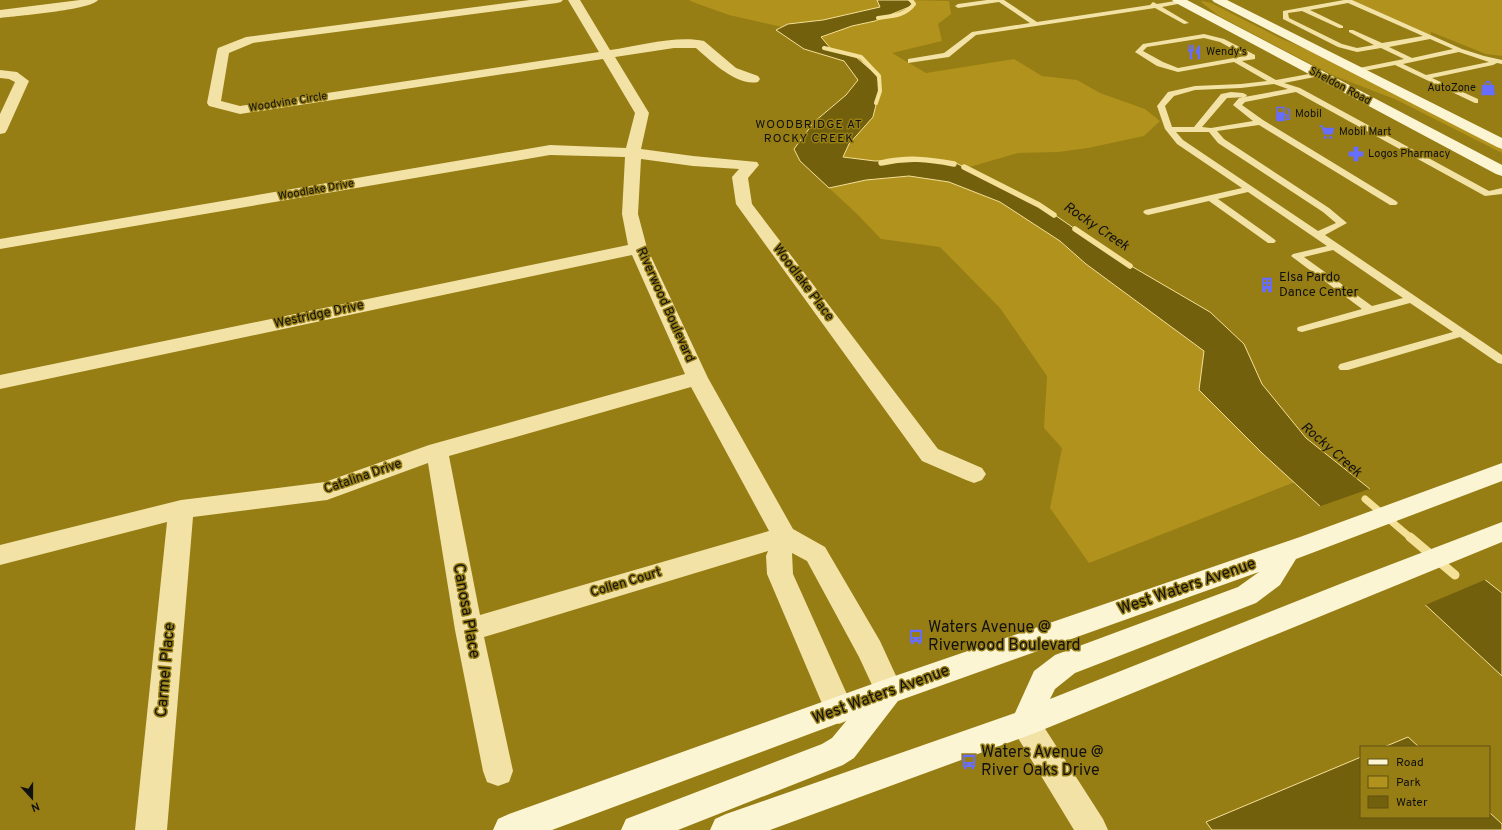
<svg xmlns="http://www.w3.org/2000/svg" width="1502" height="830" font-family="Overpass,sans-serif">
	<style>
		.green { fill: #b0921d }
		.water { fill: #72600d; stroke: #f5e098 }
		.pier { fill: #967d14 }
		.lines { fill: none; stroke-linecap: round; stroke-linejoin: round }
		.stream-far3 { stroke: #f5e098; stroke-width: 4 }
		.stream-far2 { stroke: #f5e098; stroke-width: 5.5 }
		.stream-far1 { stroke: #f5e098; stroke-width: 7 }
		.stream { stroke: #f5e098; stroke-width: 9 }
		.service { fill: #f2e2a5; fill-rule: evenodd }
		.minor { fill: #f2e2a5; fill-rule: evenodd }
		.secondary { fill: #fcf5d4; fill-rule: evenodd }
		.labels { text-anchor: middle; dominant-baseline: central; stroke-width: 3; stroke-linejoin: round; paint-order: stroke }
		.far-poi-label { font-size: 11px; fill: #111; stroke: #967d14; text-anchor: start }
		.far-street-label { font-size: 11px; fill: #111; stroke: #967d14 }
		.far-neighbourhood-label { font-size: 12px; letter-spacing: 1px; fill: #111; stroke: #967d14 }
		.poi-label { font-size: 13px; fill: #111; stroke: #967d14; text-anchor: start }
		.street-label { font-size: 13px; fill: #111; stroke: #967d14 }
		.water-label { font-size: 14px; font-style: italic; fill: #111; stroke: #967d14 }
		.near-street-label { font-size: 16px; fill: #111; stroke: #967d14 }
		.near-poi-label { font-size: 16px; fill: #111; stroke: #967d14; text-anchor: start }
	</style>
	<rect width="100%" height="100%" fill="#967d14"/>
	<path class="green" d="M691,0h186l4,7 -58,13 -35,4 -6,3 -53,-12 -39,-14z
		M908,0l41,1 2,13 -13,10 4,17 -50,12 34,20 88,-14 28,17 35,4 23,13 45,16 15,12 -16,15 -56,12 -30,4 -40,1 -52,15c-25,-13 -61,-6 -89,-7 -11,0 -23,-3 -34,-4l6,-13 24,-27 7,-28 -3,-14 -21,-18 -24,-7 -11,-13 31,-11 23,-5 39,-15z
		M1344,0h158v56l-16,-2 -55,-22 -1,7z
		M1202,1l9,2 71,36 41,17 179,92v5l-105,-53 -65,-25 -113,-59 -18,-14z
		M909,176l40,6 51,20 60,39 26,23 119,87 -6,39 96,92 -206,81 -39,-55 12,-60 -18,-20 3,-52 -47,-68 -60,-61 -59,-8 -24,-25 -28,-26 37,-8z"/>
	<path class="water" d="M877,0h31l6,5 -39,16 -23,5 -31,11 11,13 24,7 21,18 3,14 -7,28 -24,27 -6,13 32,4 40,-1 41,3 96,50 62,43 96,56 34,32 18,40 44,54 79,63 -51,18 -72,-66 -63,-63 5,-39 -118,-87 -26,-23 -60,-39 -51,-20 -40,-6 -43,4 -37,8 -29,-27 -6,-12 20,-27 32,-27 12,-15 -14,-19 -40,-12 -28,-19 12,-6 35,-4 57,-13z
		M1465,564l37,29v83l-96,-89z
		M1408,737l11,10h-35z
		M1361,757v60h128v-5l13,12v6h-290l-6,-8z"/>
	<path class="pier" d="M1372,488l14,11 1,3 -53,19 -16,-14z
		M1465,562l22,17 -64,27 -19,-18 2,-3z"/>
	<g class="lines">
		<path class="stream-far3" d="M878,18c14,-2 27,-2 36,-14l-3,-4
			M824,48l37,9 18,19 1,15 -4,12"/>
		<path class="stream-far2" d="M881,163c26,-6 47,-4 73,1
			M964,167l75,38 15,10
			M1075,229l55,37"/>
		<path class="stream-far1" d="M1365,499l46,39"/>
		<path class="stream" d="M1410,537l45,38"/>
		<path class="service" d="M987,0h17l33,22 113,-17 3,-3 4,2 24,-4 3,2 -1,1 -21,4 27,16 -5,1 -29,-16 -179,27 -27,22 -41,6v-4l36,-6 28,-21 58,-9 -31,-21 -41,6 -3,-2 3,-2z
			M1344,0h8l110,49 22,7 18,4v4l-5,-1 -4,2 -61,13 46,21v4h-3l-80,-38 -41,8v-4l50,-10 -23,-11 -24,4 -19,-5 -55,-28v-8zM1348,3l75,33 -41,7 -29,-13h-4v2l25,13 -17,3 -15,-4 -53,-26 -1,-5 14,-2 37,17h4v-2l-33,-16zM1430,39l23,10 -41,9 -23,-11zM1459,52l30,10 -63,13 -23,-11z
			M1204,34l20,5 31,16v4l-13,2 34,19 44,-8v4l-36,7 16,5 189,103 13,-3v6l-17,2 -189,-104 -51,10 -3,3 21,15 133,81 2,2 -2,2h-6l-131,-80 -42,6 7,8 105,69 18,15 -22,12 177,120v9l-4,-1 -38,-26 -112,33h-8l-2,-3 2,-3 113,-32 -43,-29 -108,29 -4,-1 -1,-2 1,-2 64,-18 -71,-53 2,-2 34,-8 -79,-54 -30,7 56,40 2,2 -2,2h-6l-59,-42 -61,14 -3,-1 -2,-2 2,-2 97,-22 -65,-44 -12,-15 -8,-23 11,-14 27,-6 46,-2 26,-3 -33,-19 -56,10 -21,-6 -22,-14 8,-8zM1204,38l16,4 25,14 -67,12 -15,-6 -20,-11 4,-4zM1274,84l14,5 -49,9 -6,7 20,16 -42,7 -9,-1 25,-29 19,-1 1,-2 -4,-2 -12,-1 -10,2 -27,33h-22l-7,-21 9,-10 21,-6 46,-2zM1176,132h33l9,11 105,69 13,11 -18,8 -135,-91zM1333,250l70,48 -31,8 -68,-49z"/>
		<path class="minor" d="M80,0h18c-7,10 -82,16 -98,18v-8z
			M530,0h33l-2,2 -4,1 -304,40 -24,10 -8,48 19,5 359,-54 -31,-52h12l30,50c28,-4 67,-15 94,-9l32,27 22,8 2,3 -2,3c-21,5 -48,-22 -62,-34h-22l-59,9 34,56 -8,36 52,7 64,6 2,3 -11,13 4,26 186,245 44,19 4,6 -4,6 -8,3 -8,-3 -44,-19 -186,-257 -4,-27 7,-8 -46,-3 -52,-7 -3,55 9,34 61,130 85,151 32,18 55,94 23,50 -4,9 -10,4 -10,-4 -20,-43 -52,-96 -15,-8 1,21 61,136 -5,10 -10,4 -10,-4 -62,-146 -1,-18 2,-5 -284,86 29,134 -4,11 -11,4 -11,-4 -4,-11 -28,-141 -27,-167 -101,37 -134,17 -26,313h-32l32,-308 -167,43v-20l181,-45 144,-18 104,-37 256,-71 -53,-119 -632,134v-14l628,-130 -6,-31 3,-57 -75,-2 -550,94v-10l550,-94 76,3 9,-35 -32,-54 -363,55 -31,-8 -2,-3 10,-52 1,-3 28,-11zM691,387l78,144 -289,84 -31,-159z
			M0,70l17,2 12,9 -22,49 -2,3 -5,1v-20l15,-32 -6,-3 -9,-1z
			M1025,709l10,4 68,106 5,11h-34l-59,-97 -5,-10 5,-10z"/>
		<path class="secondary" d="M1172,0h15l315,165v11l-6,-2 -322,-172z
			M1212,0h15l275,138v11l-5,-2 -283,-145z
			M1502,463v18l-206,78 -16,26 -24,18 -181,70 -20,16 -5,10 295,-117 157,-60v20l-467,191 -265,97h-60l5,-11 11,-5 289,-101 19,-42 21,-16 183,-68 21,-15 -361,129 -44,57 -11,7 -165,65h-57l5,-11 196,-75 10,-6 15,-18 -295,110h-59l5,-11 11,-5 380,-136 411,-141z"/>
	</g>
	<defs>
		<symbol id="restaurant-bare" viewBox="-9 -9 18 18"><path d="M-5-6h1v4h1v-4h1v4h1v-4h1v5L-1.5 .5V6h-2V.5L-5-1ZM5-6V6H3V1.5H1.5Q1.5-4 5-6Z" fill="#666dff" stroke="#967d14" stroke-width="2.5" paint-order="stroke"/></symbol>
		<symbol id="shop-bare" viewBox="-9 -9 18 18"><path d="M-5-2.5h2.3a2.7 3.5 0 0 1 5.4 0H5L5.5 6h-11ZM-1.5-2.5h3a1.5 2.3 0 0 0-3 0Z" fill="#666dff" stroke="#967d14" stroke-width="2.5" paint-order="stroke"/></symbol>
		<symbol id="fuel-bare" viewBox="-9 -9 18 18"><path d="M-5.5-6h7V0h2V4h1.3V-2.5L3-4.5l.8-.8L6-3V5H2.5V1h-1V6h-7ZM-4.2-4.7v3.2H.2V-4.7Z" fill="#666dff" stroke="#967d14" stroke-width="2.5" paint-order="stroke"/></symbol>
		<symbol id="supermarket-bare" viewBox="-9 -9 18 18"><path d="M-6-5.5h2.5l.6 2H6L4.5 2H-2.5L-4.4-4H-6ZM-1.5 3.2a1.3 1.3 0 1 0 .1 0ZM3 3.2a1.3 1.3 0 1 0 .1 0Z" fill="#666dff" stroke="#967d14" stroke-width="2.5" paint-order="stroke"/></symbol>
		<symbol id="pharmacy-bare" viewBox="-9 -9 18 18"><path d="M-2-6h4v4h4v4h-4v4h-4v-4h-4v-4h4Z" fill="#666dff" stroke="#967d14" stroke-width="2.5" paint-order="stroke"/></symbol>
		<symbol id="building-bare" viewBox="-9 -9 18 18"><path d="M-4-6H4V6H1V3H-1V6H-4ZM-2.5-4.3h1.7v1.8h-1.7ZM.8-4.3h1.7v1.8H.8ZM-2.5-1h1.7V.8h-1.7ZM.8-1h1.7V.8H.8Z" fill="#666dff" stroke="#967d14" stroke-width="2.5" paint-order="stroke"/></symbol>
		<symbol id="bus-bare" viewBox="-9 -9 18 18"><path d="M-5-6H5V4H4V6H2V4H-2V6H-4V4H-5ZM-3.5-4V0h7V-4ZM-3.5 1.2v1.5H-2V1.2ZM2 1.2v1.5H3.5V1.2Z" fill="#666dff" stroke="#967d14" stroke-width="2.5" paint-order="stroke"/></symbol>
	</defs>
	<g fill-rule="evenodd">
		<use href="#restaurant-bare" x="1183" y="41" width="22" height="22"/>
		<use href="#shop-bare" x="1477" y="77" width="22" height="22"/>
		<use href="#fuel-bare" x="1272" y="103" width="22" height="22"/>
		<use href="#supermarket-bare" x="1316" y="121" width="22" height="22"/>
		<use href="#pharmacy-bare" x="1345" y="143" width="22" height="22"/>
		<use href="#building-bare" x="1256" y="274" width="22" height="22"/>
		<use href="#bus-bare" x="905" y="626" width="22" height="22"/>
		<use href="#bus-bare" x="958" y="751" width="22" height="22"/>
	</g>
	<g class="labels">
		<g class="far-poi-label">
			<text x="1206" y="52">Wendy's</text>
			<text x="1476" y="88" text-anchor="end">AutoZone</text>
			<text x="1295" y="114">Mobil</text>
			<text x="1339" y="132">Mobil Mart</text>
			<text x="1368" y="154">Logos Pharmacy</text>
		</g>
		<g class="far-street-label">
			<text transform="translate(1340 86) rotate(28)">Sheldon Road</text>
			<text transform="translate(288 102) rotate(-9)">Woodvine Circle</text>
			<text transform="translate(316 190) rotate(-10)">Woodlake Drive</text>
		</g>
		<g class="far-neighbourhood-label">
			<text x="809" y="125">WOODBRIDGE AT<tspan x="809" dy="14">ROCKY CREEK</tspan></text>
		</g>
		<g class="poi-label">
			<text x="1279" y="278">Elsa Pardo<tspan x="1279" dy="15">Dance Center</tspan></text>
		</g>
		<g class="street-label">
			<text transform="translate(803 283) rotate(53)">Woodlake Place</text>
			<text transform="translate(665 305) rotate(66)">Riverwood Boulevard</text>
			<text transform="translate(319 315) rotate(-12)">Westridge Drive</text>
			<text transform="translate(363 477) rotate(-19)">Catalina Drive</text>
			<text transform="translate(626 583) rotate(-17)">Collen Court</text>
		</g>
		<g class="water-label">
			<text transform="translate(1096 227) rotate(34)">Rocky Creek</text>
			<text transform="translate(1331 450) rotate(41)">Rocky Creek</text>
		</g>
		<g class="near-street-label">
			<text transform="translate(1187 587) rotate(-19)">West Waters Avenue</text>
			<text transform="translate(466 611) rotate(80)">Canosa Place</text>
			<text transform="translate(166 670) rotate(-85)">Carmel Place</text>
			<text transform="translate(881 695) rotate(-20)">West Waters Avenue</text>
		</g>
		<g class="near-poi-label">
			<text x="928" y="628">Waters Avenue @<tspan x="928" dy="18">Riverwood Boulevard</tspan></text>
			<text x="981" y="753">Waters Avenue @<tspan x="981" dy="18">River Oaks Drive</tspan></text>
		</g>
	</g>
	<rect x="1360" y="746" width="130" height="72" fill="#967d14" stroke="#615213"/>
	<rect x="1368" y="759" width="20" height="6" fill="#fcf5d4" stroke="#615213"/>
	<text x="1396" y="766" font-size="12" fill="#111111">Road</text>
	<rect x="1368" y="776" width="20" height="12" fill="#b0921d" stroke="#615213"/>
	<text x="1396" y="786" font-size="12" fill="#111111">Park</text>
	<rect x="1368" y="796" width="20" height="12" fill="#72600d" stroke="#615213"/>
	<text x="1396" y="806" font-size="12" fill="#111111">Water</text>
	<g transform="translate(32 798) rotate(159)" stroke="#967d14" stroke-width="3" paint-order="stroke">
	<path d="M0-3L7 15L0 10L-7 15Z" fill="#111111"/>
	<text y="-6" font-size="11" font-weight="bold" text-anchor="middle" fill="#111111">N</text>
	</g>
</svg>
